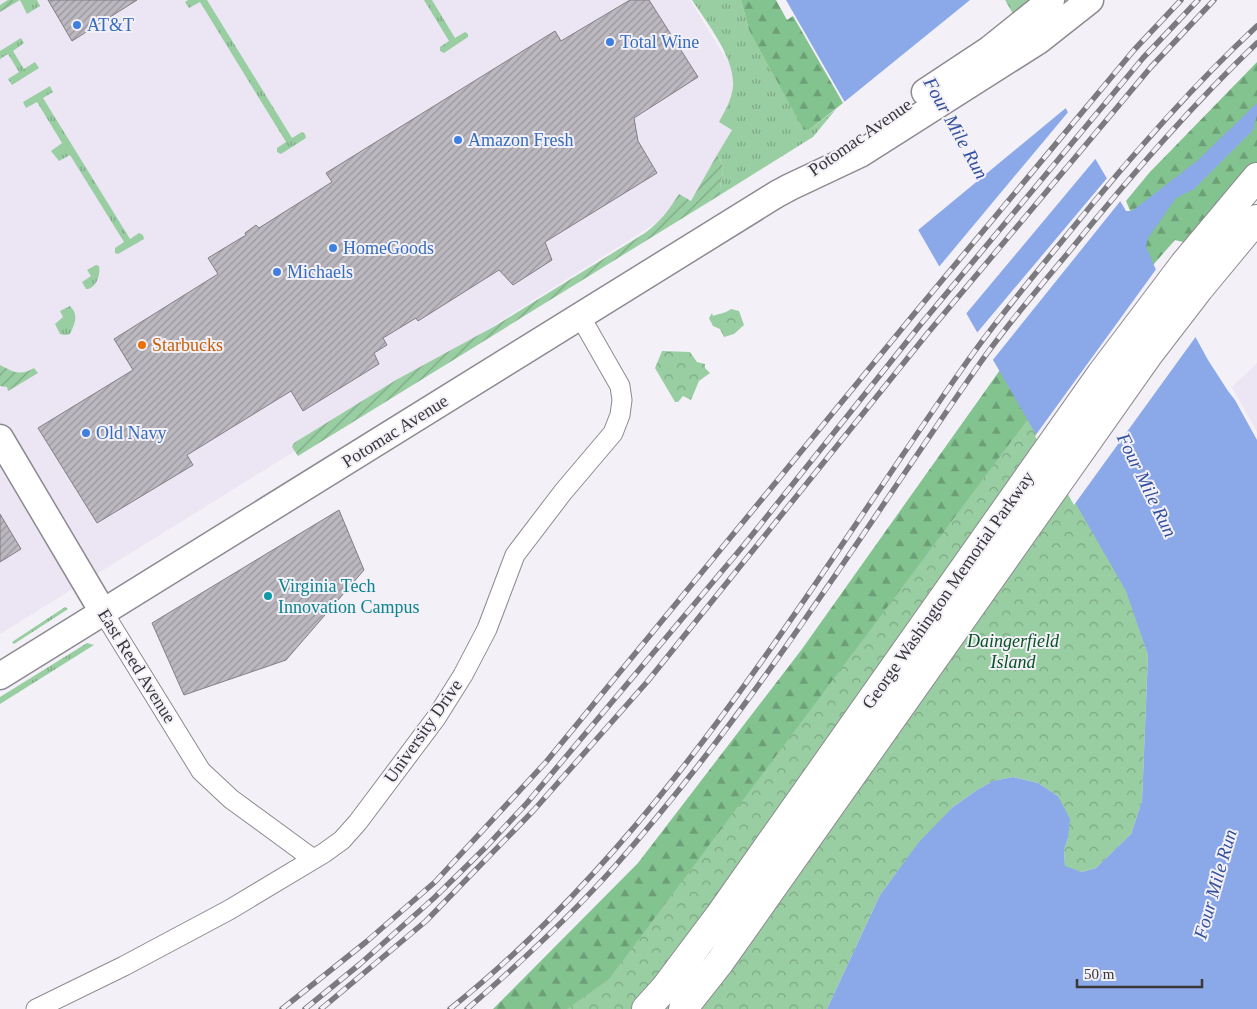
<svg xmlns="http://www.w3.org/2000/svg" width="1257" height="1009" font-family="Georgia,serif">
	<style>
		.built { fill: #ece5f4 }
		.grass { fill: url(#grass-tufts) }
		.forest { fill: url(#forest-firs) }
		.park { fill: url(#park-crowns) }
		.garden { fill: url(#garden-furrows) }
		.water { fill: #8ba9e9 }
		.pier { fill: #f3f0f7 }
		.building { fill: url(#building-hatch); stroke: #837f86 }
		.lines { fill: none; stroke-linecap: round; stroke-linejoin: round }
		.street-casing { stroke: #8d8a91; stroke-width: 21 }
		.secondary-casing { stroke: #8d8a91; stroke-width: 29 }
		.highway-casing { stroke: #8d8a91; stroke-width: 30 }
		.street { stroke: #fff; stroke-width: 19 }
		.secondary { stroke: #fff; stroke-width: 26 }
		.highway { stroke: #fff; stroke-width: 28 }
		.rail-casing { stroke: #7b7a7e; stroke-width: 5.5 }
		.rail { stroke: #f3f0f7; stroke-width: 4; stroke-dasharray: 11; stroke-linecap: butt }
		.shop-dot { fill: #3f7fe0; stroke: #f3f0f7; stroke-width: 2 }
		.food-dot { fill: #e8710a; stroke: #f3f0f7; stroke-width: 2 }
		.culture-dot { fill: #0f9aa8; stroke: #f3f0f7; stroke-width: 2 }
		.labels { text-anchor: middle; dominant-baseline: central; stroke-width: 4; stroke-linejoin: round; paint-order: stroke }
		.shop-label { font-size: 18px; fill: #366cbe; stroke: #f3f0f7; text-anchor: start }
		.street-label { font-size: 18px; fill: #38373a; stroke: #f3f0f7 }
		.food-label { font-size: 18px; fill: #c56008; stroke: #f3f0f7; text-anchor: start }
		.culture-label { font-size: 18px; fill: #0d838f; stroke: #f3f0f7; text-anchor: start }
		.park-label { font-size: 18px; font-style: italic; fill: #075323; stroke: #f3f0f7 }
		.water-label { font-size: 19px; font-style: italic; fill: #31509d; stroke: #f3f0f7 }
	</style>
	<defs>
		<pattern id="grass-tufts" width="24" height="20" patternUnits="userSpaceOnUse" patternTransform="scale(1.25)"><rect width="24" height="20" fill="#99cea2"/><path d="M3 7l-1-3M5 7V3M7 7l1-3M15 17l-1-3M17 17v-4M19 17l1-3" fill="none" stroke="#7ea885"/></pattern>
		<pattern id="forest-firs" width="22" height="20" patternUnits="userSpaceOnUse" patternTransform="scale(1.25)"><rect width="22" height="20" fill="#83c38f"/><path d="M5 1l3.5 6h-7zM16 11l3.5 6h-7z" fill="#6c9f76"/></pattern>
		<pattern id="park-crowns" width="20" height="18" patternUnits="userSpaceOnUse" patternTransform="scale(1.25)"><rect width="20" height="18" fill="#99cea2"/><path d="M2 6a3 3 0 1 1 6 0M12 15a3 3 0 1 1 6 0" fill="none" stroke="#7ea885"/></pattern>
		<pattern id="garden-furrows" width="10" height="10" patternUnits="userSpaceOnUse" patternTransform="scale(1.25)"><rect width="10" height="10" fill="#99cea2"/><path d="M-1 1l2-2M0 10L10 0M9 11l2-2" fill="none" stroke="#7ea885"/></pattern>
		<pattern id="building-hatch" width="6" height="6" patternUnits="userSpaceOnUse" patternTransform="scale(1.25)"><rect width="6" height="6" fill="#bcb8c0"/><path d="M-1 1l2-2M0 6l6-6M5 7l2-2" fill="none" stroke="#9a969d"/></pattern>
	</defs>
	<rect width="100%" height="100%" fill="#f3f0f7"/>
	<path class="built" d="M0,0h690l71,116 -27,58 -224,141 -118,76 -392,243z
		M1257,363v69l-25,-45z"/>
	<path class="grass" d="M20,0h17l3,6 -13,8z
		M188,0h19l85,138 10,-6 3,2 1,4 -25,16 -4,-2v-4l9,-6 -86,-140 -11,6 -4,-6z
		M424,0h8l23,38 10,-6 3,2v3l-24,16 -4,-2v-4l9,-6z
		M692,0h49l8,30 61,99 26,-20 -23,28 -93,58c-1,-18 9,-25 -3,-40l15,-25 -13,-8c6,-11 13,-23 14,-36 2,-28 -26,-63 -41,-86z
		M21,38l3,5 -11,8 11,18 11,-7 4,6 -27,17 -4,-6 11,-7 -11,-18 -8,5v-8z
		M50,86l3,6 -10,6 87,141 9,-6 4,2 1,4 -26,15 -3,-1v-5l9,-6 -54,-87 -11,6 -8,-10 11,-8 -25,-41 -11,6 -3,-6z
		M96,265l3,1c2,8 -3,23 -13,23l-4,-7 9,-6 -4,-6z
		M70,306c9,9 5,17 0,28l-5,1 -5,-1 -5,-10 8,-7 -3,-6z
		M65,607l3,2 -54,35 -2,-2z
		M87,643l7,2 -94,59v-7z"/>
	<path class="forest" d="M741,0h35l11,20 6,-4 50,87 -33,26 -6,1 -55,-100z
		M1257,62v100l-70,81 -12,-3 -22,25 -27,-64 23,-28z
		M1000,370l39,68 -417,571h-129l145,-146 164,-214z"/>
	<path class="park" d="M1002,0h30l-20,17z
		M731,309l8,2 5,14 -10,9 -10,3 -4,-8 -7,-3 -4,-8 3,-5 1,3c7,-3 12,-2 18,-7z
		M662,351l28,1 7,10 8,2v4l5,5 -11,8 -8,19 -8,-4 -5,6h-3l-20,-34z
		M1028,419l99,172 21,64 -6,146 -11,33 -35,34 -14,4 -17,-5 -1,-17 4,-12 -10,-42 -20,-13 -25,-6 -20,4 -16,9 -24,17 -56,65 -17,23 -53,114h-260l42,-30z"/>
	<path class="garden" d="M8,0h12l-20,12v-7z
		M717,155c12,15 2,22 3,40l-422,261 -6,-9 2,-4 102,-63 99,-54 150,-93c15,-11 24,-23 34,-39l12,7z
		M0,365c12,6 20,12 34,3l4,5 -30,18 -1,-4 -7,-1z"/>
	<path class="water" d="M786,0h216l124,211h6l66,-51 59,-57v12l-4,15 -59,59 -18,9 -28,40 -2,8 12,29 20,30 30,55 20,31 7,9 22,40v569h-430l53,-114 39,-53 34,-35 24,-17 16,-9 20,-4 25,6 20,13 12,23 -2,19 -4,12 1,16 17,6 14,-4 35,-34 11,-33 6,-146 -22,-64z"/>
	<path class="pier" d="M970,0h35l62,107 -150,124 -74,-128z
		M1069,111l28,46 -132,158 -27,-47z
		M1108,177l14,22 -130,162 -16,-27z
		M1157,268l40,67 -123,170 -39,-69z"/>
	<path class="building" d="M48,0h89l-65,41z
		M630,0h19l49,77 -64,41 4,23 19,32 -112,69 7,18 -39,25 -14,-15 -81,51 -2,-3 -33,20 4,7 -13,8 5,11 -76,47 -12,-20 -104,64 6,10 -96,58 -59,-95 95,-58 -19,-31 104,-65 -10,-16 38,-23 -1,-2 11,-8 3,3 73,-46 -6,-9 229,-142 6,10z
		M339,510l25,60 -78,90 -102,35 -32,-72z
		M0,514l21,35 -21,13z"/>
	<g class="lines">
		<defs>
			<path id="street" d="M103,612l98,159 30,28 82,60
				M36,1009l88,-43 105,-56 95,-57 18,-13 16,-18 78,-104 27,-43 24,-46 28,-74 48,-63 50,-59 7,-18 2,-15 -2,-14 -40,-70"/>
			<path id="secondary" d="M925,92l65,-43 61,-49
				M0,438l103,174
				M0,676l777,-482 13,-7 70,-33 178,-113 52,-41"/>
			<path id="highway" d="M646,1009l19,-21 54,-72 382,-542 83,-110 73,-87
				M683,1009l37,-47 429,-608 50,-65 58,-70"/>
		</defs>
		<use href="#street" class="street-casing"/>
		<use href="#secondary" class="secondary-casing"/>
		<use href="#highway" class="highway-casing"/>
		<use href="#street" class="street"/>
		<use href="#secondary" class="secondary"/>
		<use href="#highway" class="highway"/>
		<defs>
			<path id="rail" d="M282,1009l84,-67 69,-60 111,-120 368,-448 220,-264 47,-50
				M305,1009l55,-45 74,-66 52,-51 41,-44 217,-258 177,-221 222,-266 55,-58
				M321,1009l105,-88 108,-111 113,-128 280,-348 224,-267 63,-67
				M450,1009c216,-173 357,-420 514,-643 32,-46 68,-88 103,-131 59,-73 121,-145 190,-209
				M467,1009c52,-45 103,-92 149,-144 136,-154 244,-330 362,-499 27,-39 59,-76 90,-113 59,-73 121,-145 189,-210"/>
		</defs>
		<use href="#rail" class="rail-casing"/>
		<use href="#rail" class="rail"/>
	</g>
	<g class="shop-dot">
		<circle cx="77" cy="25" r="5"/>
		<circle cx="610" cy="42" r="5"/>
		<circle cx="458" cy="140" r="5"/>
		<circle cx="333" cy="248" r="5"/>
		<circle cx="277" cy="272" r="5"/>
		<circle cx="86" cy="433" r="5"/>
	</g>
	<circle class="food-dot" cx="142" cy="345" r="5"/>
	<circle class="culture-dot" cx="268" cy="596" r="5"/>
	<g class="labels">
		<g class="shop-label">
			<text x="87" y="25">AT&amp;T</text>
			<text x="620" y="42">Total Wine</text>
			<text x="468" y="140">Amazon Fresh</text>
			<text x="343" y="248">HomeGoods</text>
			<text x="287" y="272">Michaels</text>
			<text x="96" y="433">Old Navy</text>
		</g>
		<g class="street-label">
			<text transform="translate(860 137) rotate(-35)">Potomac Avenue</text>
			<text transform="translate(395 431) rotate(-32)">Potomac Avenue</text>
			<text transform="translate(948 590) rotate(-55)">George Washington Memorial Parkway</text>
			<text transform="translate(137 666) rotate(58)">East Reed Avenue</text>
			<text transform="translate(423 731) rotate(-55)">University Drive</text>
		</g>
		<g class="food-label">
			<text x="152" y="345">Starbucks</text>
		</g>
		<g class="culture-label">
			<text x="278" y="586">Virginia Tech<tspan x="278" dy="21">Innovation Campus</tspan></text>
		</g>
		<g class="park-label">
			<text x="1013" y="641">Daingerfield<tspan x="1013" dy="21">Island</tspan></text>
		</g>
		<g class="water-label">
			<text transform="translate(956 128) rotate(61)">Four Mile Run</text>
			<text transform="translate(1147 485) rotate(64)">Four Mile Run</text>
			<text transform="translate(1215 884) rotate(-74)">Four Mile Run</text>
		</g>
	</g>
	<path d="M1077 979v8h125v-8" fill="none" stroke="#38373a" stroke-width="2.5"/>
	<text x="1084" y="979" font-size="15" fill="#38373a" stroke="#f3f0f7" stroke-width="4" paint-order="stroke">50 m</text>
</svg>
